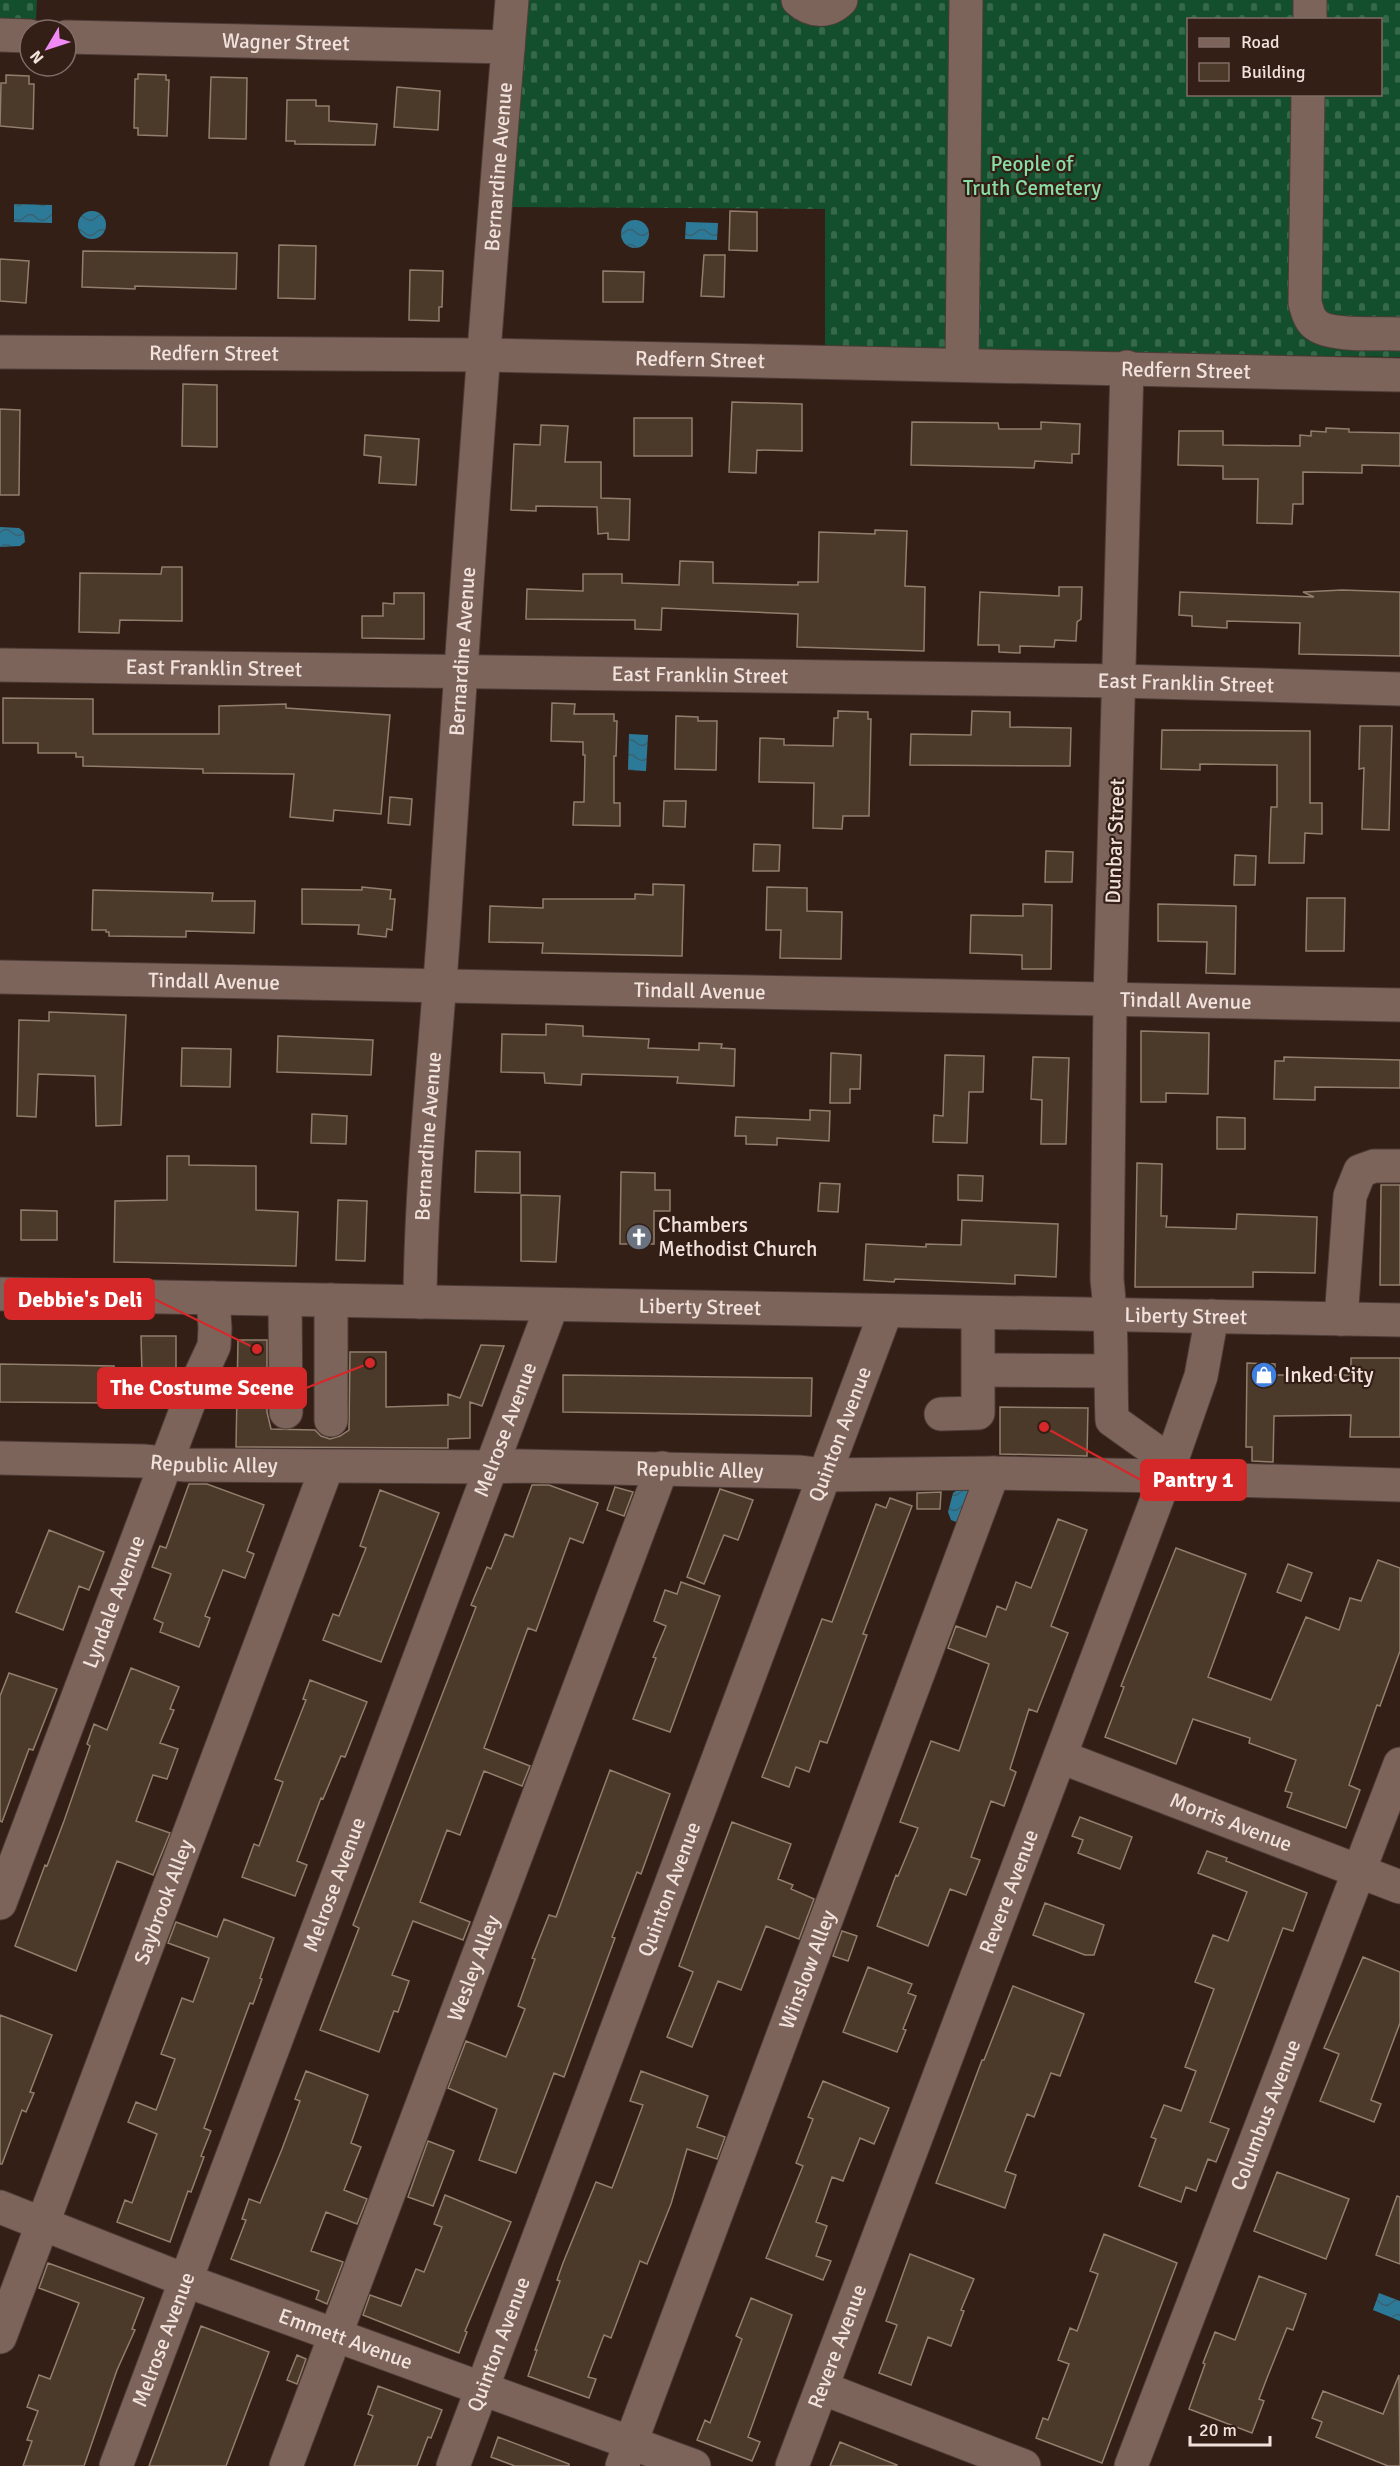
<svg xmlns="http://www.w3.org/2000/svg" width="1400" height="2466" font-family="Signika,sans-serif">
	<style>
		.cemetery { fill: url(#cemetery-stones); fill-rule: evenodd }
		.water { fill: url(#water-waves) }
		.building { fill: #4b3a2a; stroke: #927e6c; stroke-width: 1.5 }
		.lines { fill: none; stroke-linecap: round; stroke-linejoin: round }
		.minor-casing { stroke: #4e3c37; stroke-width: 35 }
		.minor { stroke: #7d645b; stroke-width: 33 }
		.labels { text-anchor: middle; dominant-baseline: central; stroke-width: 4.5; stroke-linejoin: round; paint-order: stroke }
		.street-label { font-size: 21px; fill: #f1e2dc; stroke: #341f17 }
		.park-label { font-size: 21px; fill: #88dea4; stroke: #341f17 }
		.poi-label { font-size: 21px; fill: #f1e2dc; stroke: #341f17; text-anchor: start }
		.leader { fill: none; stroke: #d62828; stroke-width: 2 }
		.callout-dot { fill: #d62828; stroke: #341f17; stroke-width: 2 }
		.callout { fill: #d62828; stroke: #d62828; stroke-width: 2 }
		.callout-label { font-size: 22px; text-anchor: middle; font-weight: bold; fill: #fff }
	</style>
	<defs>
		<pattern id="cemetery-stones" width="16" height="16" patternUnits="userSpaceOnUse" patternTransform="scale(1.5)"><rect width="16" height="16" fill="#134f2c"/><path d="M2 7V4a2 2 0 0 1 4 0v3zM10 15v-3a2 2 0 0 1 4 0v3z" fill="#36684a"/></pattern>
		<pattern id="water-waves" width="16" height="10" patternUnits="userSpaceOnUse" patternTransform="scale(1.5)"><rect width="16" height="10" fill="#2d7a98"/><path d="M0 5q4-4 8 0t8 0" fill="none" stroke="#396271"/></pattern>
	</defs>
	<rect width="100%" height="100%" fill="#341f17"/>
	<path class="cemetery" d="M0,0h37l-1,19 -36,-1z
		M525,0h875v357l-575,-8v-140l-313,-2zM1188,20h192v74h-192z"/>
	<path class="water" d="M14,204l38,1v18l-38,-1z
		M78 225a14 14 0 1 1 28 0a14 14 0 1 1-28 0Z
		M621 234a14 14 0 1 1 28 0a14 14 0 1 1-28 0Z
		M686,222l32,1 -1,17 -32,-1z
		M0,527l19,1 5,4 1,10 -5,4 -20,1z
		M629,734l19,1 -2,36 -18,-1z
		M960,1488l8,3 3,4 -12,28 -8,-3 -3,-8 5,-19z
		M1379,2293l21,8v20l-27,-11z"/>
	<path class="building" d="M138,74l28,1v5h3l-2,56 -29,-1v-7h-4l1,-49h3z
		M6,75l23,1v8h5l-1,45 -33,-3 1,-43h5z
		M211,77l36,1 -1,61 -37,-1z
		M397,87l43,4 -2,39 -44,-3z
		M287,100h29v6h13v15l48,3 -2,21 -80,-1v-3h-9z
		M730,211l27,1v39l-28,-1z
		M279,245l37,1 -1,53 -37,-1z
		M83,251l154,2 -1,36 -101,-3v3l-53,-2z
		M704,255h21l-1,42 -23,-1z
		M0,259l29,2 -3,42 -26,-2z
		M410,270l33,1 -1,36h-3v14l-30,-1z
		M603,271l41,1 -1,30h-40z
		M183,384l34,1v62l-35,-1z
		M732,402l70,2v47l-45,-1 -1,23 -27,-1z
		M0,409l20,1 -1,85h-19z
		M634,418h58v38h-58z
		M912,422l86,1 1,6h42v-7l39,2 -1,30h-7v9l-37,-2 -1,7 -123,-3z
		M541,425l27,1 -3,36h36v36l29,1 -1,41 -21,-1v-6l-10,1 -1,-27 -61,-1v5l-25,-1 3,-66 26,1z
		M1326,428l23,1v3l51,1v33l-38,-1v8l-59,-1v32h-10l-1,20 -35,-1 1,-44h-35v-13l-45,-1 1,-34h44v14l77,1v-11l11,1v-5l15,1z
		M365,435l54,4 -3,46 -37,-2 2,-26 -17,-2z
		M875,530l32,1 -2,55 20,1 -1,64 -127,-4 1,-33 -136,-6 -1,22 -26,-1v-9l-109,-1 1,-30 56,2v-17h39v9l57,2 1,-24 33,1v21l85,2v-3h20l1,-50 56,2z
		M162,567h20v54l-62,-1 -1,13 -40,-1 1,-59 81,1z
		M1059,587h23l-1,32 -4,3 -1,19 -21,-1 -1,7 -34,-1v7l-21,-1v-7h-21l2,-53 79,4z
		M1342,590l58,2v64l-101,-2 1,-31 -73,-2v7l-35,-2v-10l-13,-1 1,-23 134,5 -11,-5z
		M394,593h30v46l-62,-1v-22h21v-13l11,1z
		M3,698l90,1v35h126v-28l67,-2v4l104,7 -9,99 -47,-4 -1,11 -43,-4 4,-43 -91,-1v-4l-120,-3v-9h-7v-4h-38v-10h-35z
		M552,703l23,1 -1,10h40v7h3l-1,35h-2v47h6v23l-47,-1 1,-23h10l1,-47h-2v-13l-32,-1z
		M838,711l30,1v7h3l-2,97h-26l-1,13 -29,-1 1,-45 -55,-1 1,-44 24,1v6l49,1 1,-28h4z
		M972,711l38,1v15l61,1 -1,38 -160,-1 1,-31 60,1z
		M676,716l22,1v4h19l-1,49 -41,-1z
		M1360,726h32l-3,104 -27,-1 2,-61 -5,1z
		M1162,730l148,1v72h12v31l-17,-1 -1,30h-35l2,-56h6v-42l-77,-1v6l-39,-1z
		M390,797l22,2 -2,26 -22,-2z
		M664,801h22l-1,26 -22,-1z
		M754,844l26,1 -1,26h-26z
		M1046,851l27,1 -1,30h-27z
		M1235,855l21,1 -1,29h-21z
		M653,884l31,1 -2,71 -140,-3 1,-10 -54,-1 1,-36 53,2v-9h92v-5l18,1z
		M362,887l29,3 -1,9h5l-3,31 -5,-1 -1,8 -28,-3 1,-9 -57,-1v-35l60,1z
		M767,887l40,1v23l35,1 -1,47 -61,-1 1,-28h-15z
		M93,890l120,3 -1,8h43l-1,32 -68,-2v6l-77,-1v-4h-3v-2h-14z
		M1307,898h38l-1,53h-38z
		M1023,904l29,1 -1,64h-29v-14l-52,-2 1,-38 52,1z
		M1158,904l78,2 -1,68 -29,-1 1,-31 -49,-1z
		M49,1012l77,3 -5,110 -25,1 -1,-50 -57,-2 -2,43 -19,-1 2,-96 30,1z
		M546,1024l37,2v10l66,3 -1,9 51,2v-7l23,1 -1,4 14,1 -1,37 -57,-3 1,-6 -96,-3 -1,11 -36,-2 -1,-10 -43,-1 1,-38 44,1z
		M1141,1031l68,2 -1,61 -42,-1v9h-25z
		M278,1036l95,4 -2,35 -94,-3z
		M182,1048l49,1 -1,38 -49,-1z
		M831,1053l30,2 -1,34h-10v14h-20z
		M945,1055l39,1 -1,36h-14l-2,51 -34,-1 1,-27 9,1z
		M1033,1057l36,1 -3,86h-25l1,-44 -11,-1z
		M1284,1057l116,3v28l-85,-1v13l-41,-1 1,-38h9z
		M810,1110l20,1 -1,30 -52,-3v7l-31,-1v-8h-11l1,-19 74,3z
		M312,1114l35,2 -1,28 -35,-1z
		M1217,1117l28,1v31h-28z
		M476,1151l44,1v41l-45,-1z
		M167,1156h22v9l67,1v44l42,2 -2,54 -182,-4 1,-61 52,-1z
		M1137,1163l25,1 -1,52h6l-1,11 70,2 1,-15 80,3 -2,56 -62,-1v15h-118z
		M621,1172l34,1v17h15v21h-16v33h-34z
		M958,1175l25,1 -1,25 -24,-1z
		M820,1183l20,1 -2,28 -20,-1z
		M1381,1185h19v100h-20z
		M521,1195l39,1 -4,66 -35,-1z
		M338,1200l29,1 -2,60 -29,-1z
		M21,1210l36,1v29h-36z
		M962,1220l96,4 -2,53 -41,-2v9l-120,-5 -1,3 -30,-2 2,-36 60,3v-3l35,1z
		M141,1336h35v37h-34z
		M238,1340h29v72l4,17 44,1 6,6 9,3 10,-3 9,-6 1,-78h36v55l62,-2v-11l12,4 21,-53 23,1 -22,60 -12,-4v36l-22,1v9l-212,-1z
		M1351,1358h49v79h-50l1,-22 -77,1 -1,46 -21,-1v-14h-6l1,-84 28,1v11h76z
		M0,1364l114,2 -1,37 -113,-1z
		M563,1375l249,3 -1,38 -248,-4z
		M1000,1407l88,1 -1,48 -87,-2z
		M189,1484h18l57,21 -17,46 7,3 -9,24 -22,-8 -18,46 5,2 -11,29 -39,-15 3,-9 -9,-4 17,-45 -19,-7 8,-21 6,2z
		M532,1485h17l49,18 -15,40 -13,-5 -34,93 -8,-3 -44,120 46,18 -8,20 -38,-15 -24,64 -13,-5 -27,72 50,20 -7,18 -50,-19 -21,54 17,6 -11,31 -4,-1 -15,41 -59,-22 39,-102 -6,-3 123,-318 -5,-2 16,-38 4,2 14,-35 8,3z
		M615,1487l18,5 -9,24 -17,-6z
		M720,1489l33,11 -15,40 -14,-5 -20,49 -17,-7z
		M380,1490l59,23 -58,149 -58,-22 10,-26 6,2 27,-68 -6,-2z
		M941,1492l-1,17h-23v-16z
		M890,1498l22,8 -49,128 4,1 -40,108 -7,-2 -11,31 -13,-5 -7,20 -27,-10 60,-158 10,3 44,-118 10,4z
		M1058,1519l29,11 -36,96 17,7 -31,79 -8,-3 -19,60 6,3 -12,34 -13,-5 -20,56 9,3 -14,35 -16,-6 -22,57 -51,-20 19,-51 2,1 20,-48 -18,-6 31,-81 28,10 30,-87 -41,-16 8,-22 30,11 11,-31 9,4 10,-28 15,6z
		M49,1530l55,22 -15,38 -10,-4 -16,44 -47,-18z
		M1176,1548l70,26 -38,103 63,23 35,-83 33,13 11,-32 11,3 17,-41 22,8v83l-20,55 -3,-1 -28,80 11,5 -14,38 -59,-21 5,-14 -7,-2 11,-31 -47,-17 1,-5 -57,-19 -17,45 -71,-27 19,-50 -3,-1z
		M1288,1564l24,9 -11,28 -24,-9z
		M681,1582l39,14 -50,136 -37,-13 23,-61 -3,-1 13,-31 -12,-5 11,-31 12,4z
		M131,1668l48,19 -9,22 4,1 -14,33 18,6 -11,30 -14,-4 -17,46 34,12 -17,42 -36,-14 -41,110 -61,-25 30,-81 2,1 17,-45 26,-75 -3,-2 7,-20 13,6z
		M9,1673l48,16 -24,61 -4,-1 -27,73 -2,-1v-125z
		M310,1680l57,22 -22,55 -4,-1 -18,43 -2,-1 -24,63 10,4 -12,31 -53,-19 12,-33 5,2 24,-64 -8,-3 31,-79 -3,-1z
		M610,1770l60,24 -29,80 -4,-2 -25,65 3,1 -51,139 -10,-4 -38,100 -37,-13 18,-51 -49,-21 18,-47 40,16 19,-48 -7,-3 17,-47 -3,-1 17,-43 7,2z
		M1080,1817l52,20 -12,32 -42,-16 5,-13 -11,-4z
		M732,1822l59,22 -13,35 15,6 -2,4 23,10 -15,40 -33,-13 -25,64 -23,-9 -26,66 -25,-10 26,-65 -14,-6z
		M1207,1851l20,7 -1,3 81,32 -14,38 -10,-3 -73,194 19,7 -13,33 -8,-3 -12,32 -10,-4 -5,15 -42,-16 17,-47 -5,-2 13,-32 17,6 15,-40 -11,-4 29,-78 -19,-7 18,-47 15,6 19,-49 -49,-19z
		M1045,1903l59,22 -10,30h-9l-52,-20z
		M224,1919l50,19 -14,40 2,1 -9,25 -3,-1 -46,125 7,3 -10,25 3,1 -13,35 -3,-1 -18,51 -53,-20 8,-22 7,3 25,-69 -29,-12 8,-20 20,8 19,-51 -14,-5 21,-56 11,4 16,-44 -41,-15 8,-21 41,15z
		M842,1931l15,5 -9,25 -15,-5z
		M1363,1957l37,15v51l-29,77 10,4 -7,18 -54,-21 19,-47 -15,-6z
		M868,1967l44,17 -4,9 8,3 -13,33 3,1 -9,22 -54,-20z
		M1013,1986l71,28 -24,62 -9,-3 -17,44 -7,-3 -22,57 11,4 -11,33 -69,-25 46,-123h2z
		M0,2015l52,20 -22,57 4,1 -8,19 -4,-2 -20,54h-2z
		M306,2071l62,24 -17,48 10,4 -17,43 23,9 -10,25 -31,-12 -15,39 32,11 -16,42 -11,-5 3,-8 -88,-32 15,-39 -4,-1 7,-20 11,4 22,-54 18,-48 -5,-2z
		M641,2071l67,25 -11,31 28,10 -8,22 -30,-10 -16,55 -24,60 -7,-3 -29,77 -7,-3 -16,42 8,2 -7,19 -61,-22 9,-26h-2l25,-69 -3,-1 6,-17 33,-81 16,6 12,-32 19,-51 -13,-4z
		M823,2081l66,27 -15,36 -14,-6 -17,43 -11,-4 -16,45 11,4 -11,30 15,5 -8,19 -57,-22 37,-92 -7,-3 17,-44 -5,-2z
		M428,2141l26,10 -21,55 -25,-9z
		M1277,2172l72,27 -23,60 -72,-28z
		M445,2195l66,27 -46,109 2,1 -8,21 -96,-38 7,-20 31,11 15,-37 8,3 18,-45 -8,-3z
		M1397,2196l3,1v67l-24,-9z
		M1104,2234l73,29 -75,200 -66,-25 7,-20 5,2 21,-56 -11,-4 12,-32 7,3 21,-57 -8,-3z
		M910,2254l64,25 -13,31 3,1 -13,35 -23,-9 -17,48 -32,-12 18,-48 -11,-4z
		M48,2263l96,35 -12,31 3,1 -18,40 -33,96h-61l9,-25 -5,-1 11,-29 -11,-4 12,-32 11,4 29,-76 -40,-15z
		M1259,2276l47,18 -13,36 -6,-2 -20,50 -8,21 5,2 -12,32 -63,-24 16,-45 -2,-1 12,-31 20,8z
		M751,2298l41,17 -44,122 12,5 -8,19 -55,-21 8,-20 5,3 32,-84 -6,-3z
		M201,2326l68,26 -43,114h-77z
		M297,2355l9,4 -9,25 -10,-4z
		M1399,2375l1,91h-12l-72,-29 6,-15 -10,-4 11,-27 60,23z
		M378,2386l64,24 -11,28 -3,-1 -11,29h-63l19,-50 -5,-2z
		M498,2437l71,27v2h-54l-24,-9z
		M840,2442l57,23 -1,1h-66z"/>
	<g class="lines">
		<defs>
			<g id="minor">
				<path d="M798,0c13,12 30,13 43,0"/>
				<path d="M1310,20v-20"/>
				<path d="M0,35l30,1"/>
				<path id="s1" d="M66,37l442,10"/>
				<path d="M1308,94l-3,209c2,7 4,16 10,21 14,13 66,9 85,10"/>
				<path id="s2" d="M0,352l484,3 916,20"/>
				<path d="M962,365l4,-365"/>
				<path d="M1127,367l-17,633 -3,280c6,47 3,93 5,140l59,42"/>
				<path id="s3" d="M0,665l1119,16 281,8"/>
				<path id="s4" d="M0,977l1400,28"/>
				<path id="s5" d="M0,1294l1400,26"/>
				<path d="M285,1300l1,112"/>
				<path id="s6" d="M420,1302c1,-135 18,-271 26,-406 19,-299 41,-597 66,-896"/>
				<path d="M1341,1319l9,-123 10,-25 14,-5h26"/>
				<path d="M979,1370l131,1"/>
				<path d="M941,1414l37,-1v-100"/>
				<path d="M331,1420v-120"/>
				<path id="s7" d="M0,1458l143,3 43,4 307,2 26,-1 279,6 25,3 170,-2 173,3 35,3 199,6"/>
				<path id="s8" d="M1061,1757l339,130"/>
				<path id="s9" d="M0,1903l194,-514 20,-43 1,-18 -2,-30"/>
				<path id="s10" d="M0,2207l187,74 507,185"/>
				<path id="s11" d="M0,2337l327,-870"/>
				<path d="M822,2388l202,78"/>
				<path id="s12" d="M116,2466l436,-1161"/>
				<path id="s13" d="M286,2466l376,-998"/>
				<path id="s14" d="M453,2466l433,-1155"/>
				<path id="s15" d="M622,2466l371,-993"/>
				<path id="s16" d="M792,2466l379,-1004 30,-86 11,-60"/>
				<path id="s17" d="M1131,2466l269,-702"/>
			</g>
		</defs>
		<use href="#minor" class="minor-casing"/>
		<use href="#minor" class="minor"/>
	</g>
	<defs>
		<symbol id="church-disc" viewBox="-11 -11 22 22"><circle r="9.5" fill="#6b7280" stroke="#341f17"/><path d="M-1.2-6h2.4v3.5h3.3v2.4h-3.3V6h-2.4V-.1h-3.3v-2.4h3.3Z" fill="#fff"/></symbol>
		<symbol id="shop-disc" viewBox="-11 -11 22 22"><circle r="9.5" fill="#3f7fe0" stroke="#341f17"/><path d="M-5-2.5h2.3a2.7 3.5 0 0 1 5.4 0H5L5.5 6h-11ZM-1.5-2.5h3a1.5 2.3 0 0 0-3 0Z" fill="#fff"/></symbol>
	</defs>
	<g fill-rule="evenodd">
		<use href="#church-disc" x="624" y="1222" width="30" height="30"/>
		<use href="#shop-disc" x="1249" y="1360" width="30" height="30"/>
	</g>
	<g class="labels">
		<g class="street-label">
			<text stroke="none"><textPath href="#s1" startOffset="220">Wagner Street</textPath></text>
			<text stroke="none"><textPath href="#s6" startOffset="1138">Bernardine Avenue</textPath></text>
			<text stroke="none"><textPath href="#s2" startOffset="214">Redfern Street</textPath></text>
			<text stroke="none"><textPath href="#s2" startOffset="700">Redfern Street</textPath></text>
			<text stroke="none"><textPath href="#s2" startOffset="1186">Redfern Street</textPath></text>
			<text stroke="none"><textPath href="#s6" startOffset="652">Bernardine Avenue</textPath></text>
			<text stroke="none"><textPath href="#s3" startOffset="214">East Franklin Street</textPath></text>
			<text stroke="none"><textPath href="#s3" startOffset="700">East Franklin Street</textPath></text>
			<text stroke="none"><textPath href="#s3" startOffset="1186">East Franklin Street</textPath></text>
			<text transform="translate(1115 841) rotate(-88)">Dunbar Street</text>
			<text stroke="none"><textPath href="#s4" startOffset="214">Tindall Avenue</textPath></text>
			<text stroke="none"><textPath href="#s4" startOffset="700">Tindall Avenue</textPath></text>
			<text stroke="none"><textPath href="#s4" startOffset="1186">Tindall Avenue</textPath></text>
			<text stroke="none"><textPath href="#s6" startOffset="166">Bernardine Avenue</textPath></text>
			<text stroke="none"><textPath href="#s5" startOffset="700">Liberty Street</textPath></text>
			<text stroke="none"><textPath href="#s5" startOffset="1186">Liberty Street</textPath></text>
			<text stroke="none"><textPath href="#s12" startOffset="1107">Melrose Avenue</textPath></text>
			<text stroke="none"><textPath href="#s14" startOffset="1102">Quinton Avenue</textPath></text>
			<text stroke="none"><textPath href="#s7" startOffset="214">Republic Alley</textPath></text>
			<text stroke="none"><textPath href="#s7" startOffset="700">Republic Alley</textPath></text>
			<text stroke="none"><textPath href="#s9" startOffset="322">Lyndale Avenue</textPath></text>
			<text stroke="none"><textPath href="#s8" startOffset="182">Morris Avenue</textPath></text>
			<text stroke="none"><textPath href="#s12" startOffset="621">Melrose Avenue</textPath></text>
			<text stroke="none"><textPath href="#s14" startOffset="616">Quinton Avenue</textPath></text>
			<text stroke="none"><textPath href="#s16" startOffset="614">Revere Avenue</textPath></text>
			<text stroke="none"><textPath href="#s11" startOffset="465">Saybrook Alley</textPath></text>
			<text stroke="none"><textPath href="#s13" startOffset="532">Wesley Alley</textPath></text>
			<text stroke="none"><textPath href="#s15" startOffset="530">Winslow Alley</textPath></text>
			<text stroke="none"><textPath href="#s17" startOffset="376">Columbus Avenue</textPath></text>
			<text stroke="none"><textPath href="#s10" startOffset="370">Emmett Avenue</textPath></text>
			<text stroke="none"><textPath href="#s12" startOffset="135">Melrose Avenue</textPath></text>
			<text stroke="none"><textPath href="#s14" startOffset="130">Quinton Avenue</textPath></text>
			<text stroke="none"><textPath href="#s16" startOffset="128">Revere Avenue</textPath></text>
		</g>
		<g class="park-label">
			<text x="1032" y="164">People of<tspan x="1032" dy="24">Truth Cemetery</tspan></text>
		</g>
		<g class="poi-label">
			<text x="658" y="1225">Chambers<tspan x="658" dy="24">Methodist Church</tspan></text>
			<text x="1284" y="1375">Inked City</text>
		</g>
	</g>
	<path class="leader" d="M257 1349L154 1299M370 1363L306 1388M1044 1427L1141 1480"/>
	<g class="callout-dot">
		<circle cx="257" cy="1349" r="6"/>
		<circle cx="370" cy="1363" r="6"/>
		<circle cx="1044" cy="1427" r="6"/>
	</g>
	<g class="callout">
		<rect x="5" y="1279" width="149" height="40" rx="6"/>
		<rect x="98" y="1368" width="208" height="40" rx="6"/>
		<rect x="1141" y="1460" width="105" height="40" rx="6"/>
	</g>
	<g class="callout-label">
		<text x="80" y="1307">Debbie's Deli</text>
		<text x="202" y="1395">The Costume Scene</text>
		<text x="1193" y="1487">Pantry 1</text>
	</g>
	<rect x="1187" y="18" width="195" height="78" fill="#341f17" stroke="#806d66" stroke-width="1.5"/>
	<rect x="1199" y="38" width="30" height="9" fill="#7d645b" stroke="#806d66" stroke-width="1.5"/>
	<text x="1241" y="48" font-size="18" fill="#f1e2dc">Road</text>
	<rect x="1199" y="63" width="30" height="18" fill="#4b3a2a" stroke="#806d66" stroke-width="1.5"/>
	<text x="1241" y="78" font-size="18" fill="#f1e2dc">Building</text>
	<g transform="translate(48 48) rotate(231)"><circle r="28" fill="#341f17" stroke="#806d66" stroke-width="1.5"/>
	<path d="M0-4.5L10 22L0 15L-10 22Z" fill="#f18af4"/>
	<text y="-9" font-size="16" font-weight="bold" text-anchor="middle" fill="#f1e2dc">N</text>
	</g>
	<path d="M1190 2436v9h80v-9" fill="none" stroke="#f1e2dc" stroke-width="3"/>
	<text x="1199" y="2436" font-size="18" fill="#f1e2dc" stroke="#341f17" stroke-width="4.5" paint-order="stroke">20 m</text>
</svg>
